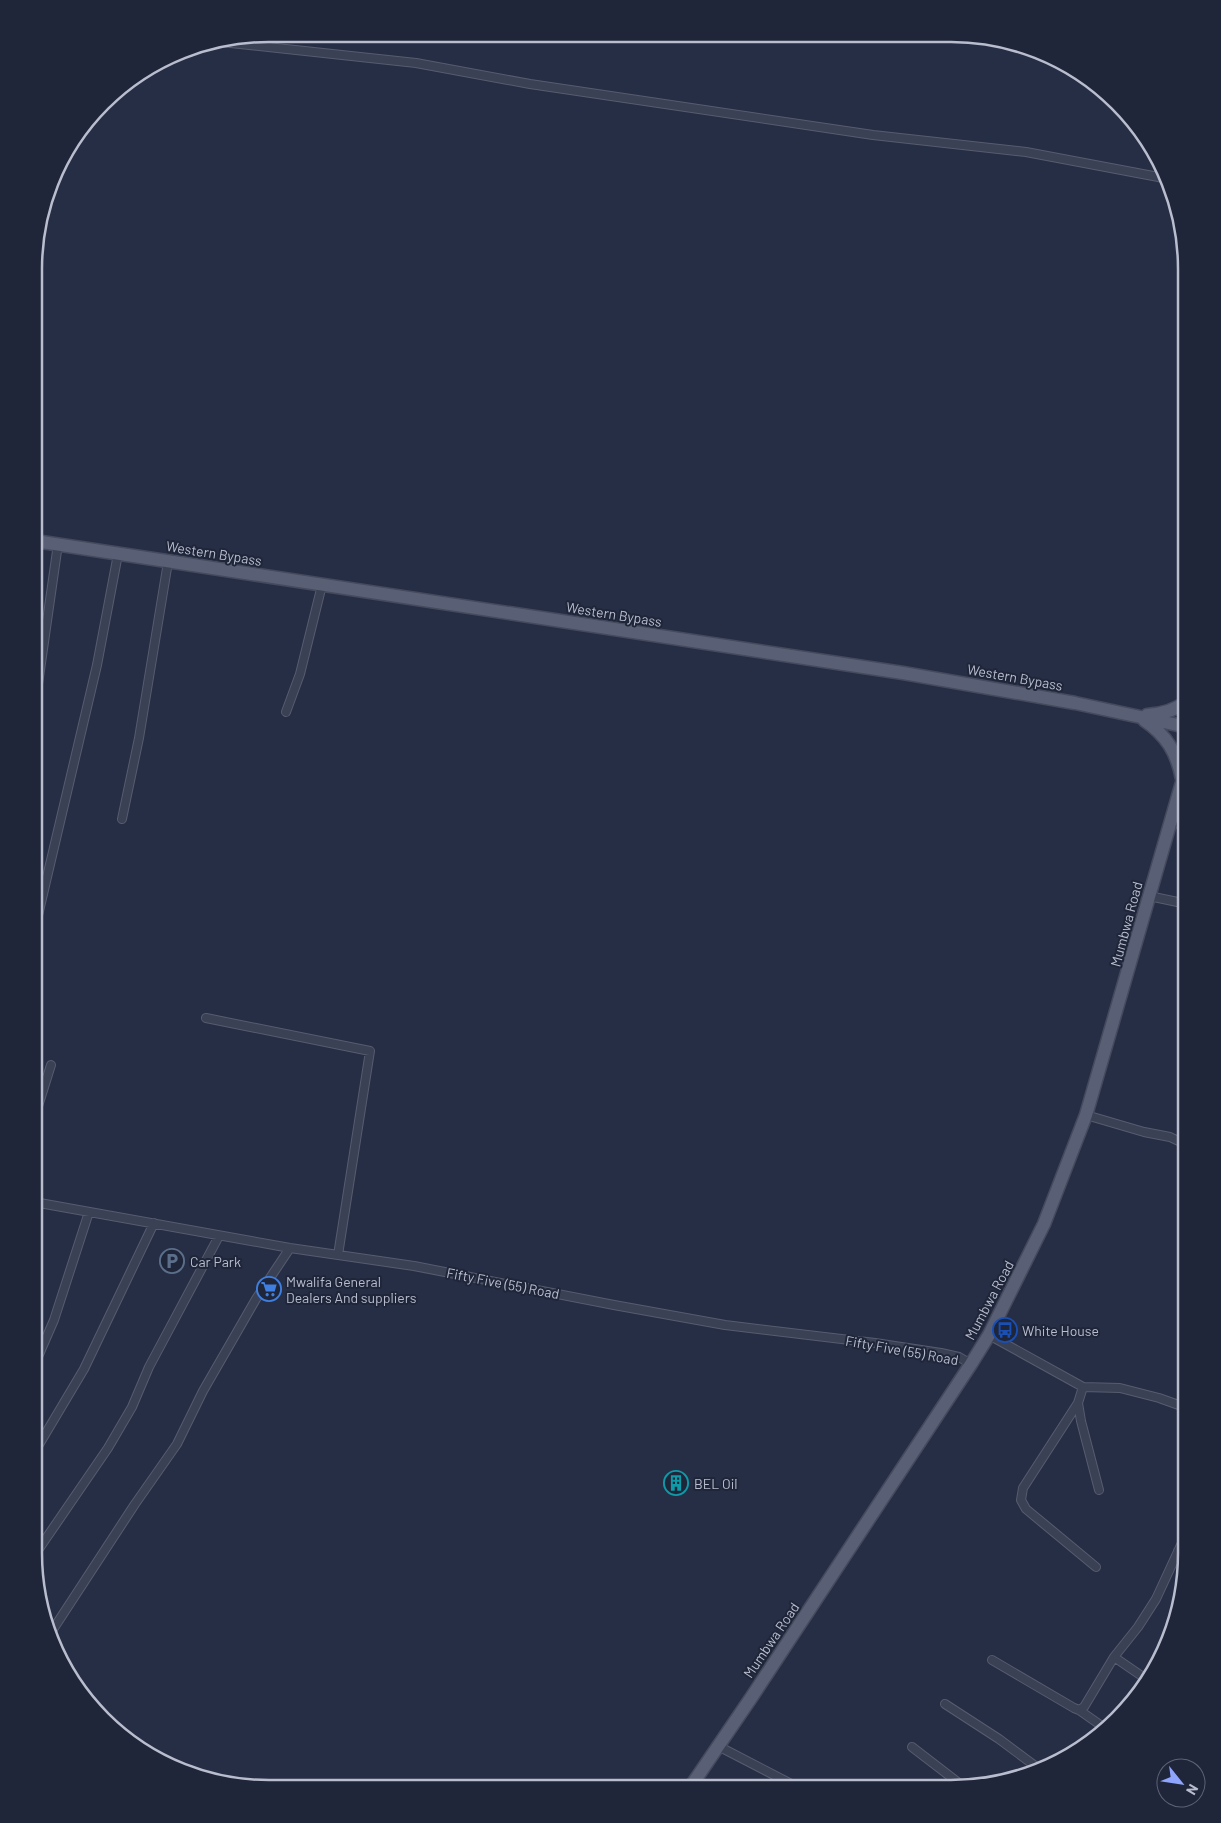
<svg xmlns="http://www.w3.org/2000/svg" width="1221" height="1823" font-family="Barlow,sans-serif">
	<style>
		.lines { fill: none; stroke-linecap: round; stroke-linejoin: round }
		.street-casing { stroke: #575c6f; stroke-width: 10 }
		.primary-casing { stroke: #454a5e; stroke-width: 15 }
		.street { stroke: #3b4155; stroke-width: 8 }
		.primary { stroke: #596075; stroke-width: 12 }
		.labels { text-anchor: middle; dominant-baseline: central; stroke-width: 4; stroke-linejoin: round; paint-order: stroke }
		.street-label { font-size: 14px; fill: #b9bdce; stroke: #1f263a }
		.poi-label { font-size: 14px; fill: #b9bdce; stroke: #1f263a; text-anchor: start }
		.rim { fill: none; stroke: #b9bdce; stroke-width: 2.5 }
	</style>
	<rect width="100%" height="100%" fill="#262e45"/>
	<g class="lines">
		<defs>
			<path id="street" d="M221,42l195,21 114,21 343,51 153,17 143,27
				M35,705l23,-161
				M286,712l14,-38 22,-89
				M122,819l17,-81 29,-176
				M1171,821l16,6
				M1149,896l38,8
				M35,928l62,-263 21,-111
				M206,1018l164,33 -32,204
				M1086,1115l58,17 26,5 17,8
				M34,1119l17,-54
				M34,1202l256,46 124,18 200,39 111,20 150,18 66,10 18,4 12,7
				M989,1335l94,52 37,1 39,10 28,10
				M34,1366l20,-46 35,-108
				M1083,1387l-5,16 3,18 18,69
				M1078,1403l-55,85 -2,12 5,9 70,58
				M34,1453l50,-84 70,-146
				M1178,1551l9,6
				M34,1556l74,-108 24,-41 17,-40 70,-131
				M50,1634l85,-130 42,-60 26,-53 53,-92 34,-51
				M1114,1657l35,24
				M992,1660l82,48 5,2 5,-3 30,-50 24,-30 18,-28 31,-67
				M945,1704l54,35 43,32
				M1079,1710l27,19
				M718,1746l83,43
				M912,1747l52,40"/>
			<path id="primary" d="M35,541l868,132 172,30 112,24
				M1147,715c15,-1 29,-5 40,-14
				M1144,720c22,15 33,32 38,59
				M689,1789l62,-91 220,-334 18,-29 55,-111 42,-109 101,-350"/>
		</defs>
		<use href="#street" class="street-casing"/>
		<use href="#primary" class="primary-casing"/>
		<use href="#street" class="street"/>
		<use href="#primary" class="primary"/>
	</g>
	<defs>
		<symbol id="parking-ring" viewBox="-11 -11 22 22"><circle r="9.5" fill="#1f263a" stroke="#5c6f8a" stroke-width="1.5"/><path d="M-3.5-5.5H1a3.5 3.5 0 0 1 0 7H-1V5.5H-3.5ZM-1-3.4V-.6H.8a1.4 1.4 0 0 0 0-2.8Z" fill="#5c6f8a"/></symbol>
		<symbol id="supermarket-ring" viewBox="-11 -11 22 22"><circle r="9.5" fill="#1f263a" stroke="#3f7fe0" stroke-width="1.5"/><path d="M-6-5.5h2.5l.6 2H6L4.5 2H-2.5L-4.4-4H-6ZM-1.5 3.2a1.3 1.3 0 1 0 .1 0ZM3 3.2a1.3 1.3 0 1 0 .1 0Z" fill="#3f7fe0"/></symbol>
		<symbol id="bus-ring" viewBox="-11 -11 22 22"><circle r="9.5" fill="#1f263a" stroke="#1a4fb4" stroke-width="1.5"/><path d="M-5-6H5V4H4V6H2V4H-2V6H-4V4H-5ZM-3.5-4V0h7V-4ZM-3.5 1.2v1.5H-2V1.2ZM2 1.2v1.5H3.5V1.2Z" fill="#1a4fb4"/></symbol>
		<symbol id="building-ring" viewBox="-11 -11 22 22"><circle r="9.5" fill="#1f263a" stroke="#0f9aa8" stroke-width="1.5"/><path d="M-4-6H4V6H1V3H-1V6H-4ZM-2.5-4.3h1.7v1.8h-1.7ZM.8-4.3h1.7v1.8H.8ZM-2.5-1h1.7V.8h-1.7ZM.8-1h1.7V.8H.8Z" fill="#0f9aa8"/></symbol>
	</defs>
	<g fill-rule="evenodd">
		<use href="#parking-ring" x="158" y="1247" width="28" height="28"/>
		<use href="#supermarket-ring" x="255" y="1275" width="28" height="28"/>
		<use href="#bus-ring" x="991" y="1316" width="28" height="28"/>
		<use href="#building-ring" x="662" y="1469" width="28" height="28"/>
	</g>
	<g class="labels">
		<g class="street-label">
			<text transform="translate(214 553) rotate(9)">Western Bypass</text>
			<text transform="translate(614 614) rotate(9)">Western Bypass</text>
			<text transform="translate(1015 677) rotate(10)">Western Bypass</text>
			<text transform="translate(1126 924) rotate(-75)">Mumbwa Road</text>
			<text transform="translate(503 1283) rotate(11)">Fifty Five (55) Road</text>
			<text transform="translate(989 1300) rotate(-62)">Mumbwa Road</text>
			<text transform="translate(902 1350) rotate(10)">Fifty Five (55) Road</text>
			<text transform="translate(771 1640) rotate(-56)">Mumbwa Road</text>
		</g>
		<g class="poi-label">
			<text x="190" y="1261">Car Park</text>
			<text x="286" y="1281">Mwalifa General<tspan x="286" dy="16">Dealers And suppliers</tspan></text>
			<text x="1022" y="1330">White House</text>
			<text x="694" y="1483">BEL Oil</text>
		</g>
	</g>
	<path d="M0 0H1221V1823H0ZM269 42H951A227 227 0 0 1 1178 269V1553A227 227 0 0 1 951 1780H269A227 227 0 0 1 42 1553V269A227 227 0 0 1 269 42Z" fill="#1f263a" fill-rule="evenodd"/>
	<path class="rim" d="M269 42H951A227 227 0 0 1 1178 269V1553A227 227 0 0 1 951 1780H269A227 227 0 0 1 42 1553V269A227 227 0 0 1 269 42Z"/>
	<g transform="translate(1181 1783) rotate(120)"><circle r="24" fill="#1f263a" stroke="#5d6275"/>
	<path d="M0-4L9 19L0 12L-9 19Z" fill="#8fa5fd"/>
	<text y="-8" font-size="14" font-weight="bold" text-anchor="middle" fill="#b9bdce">N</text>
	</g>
</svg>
